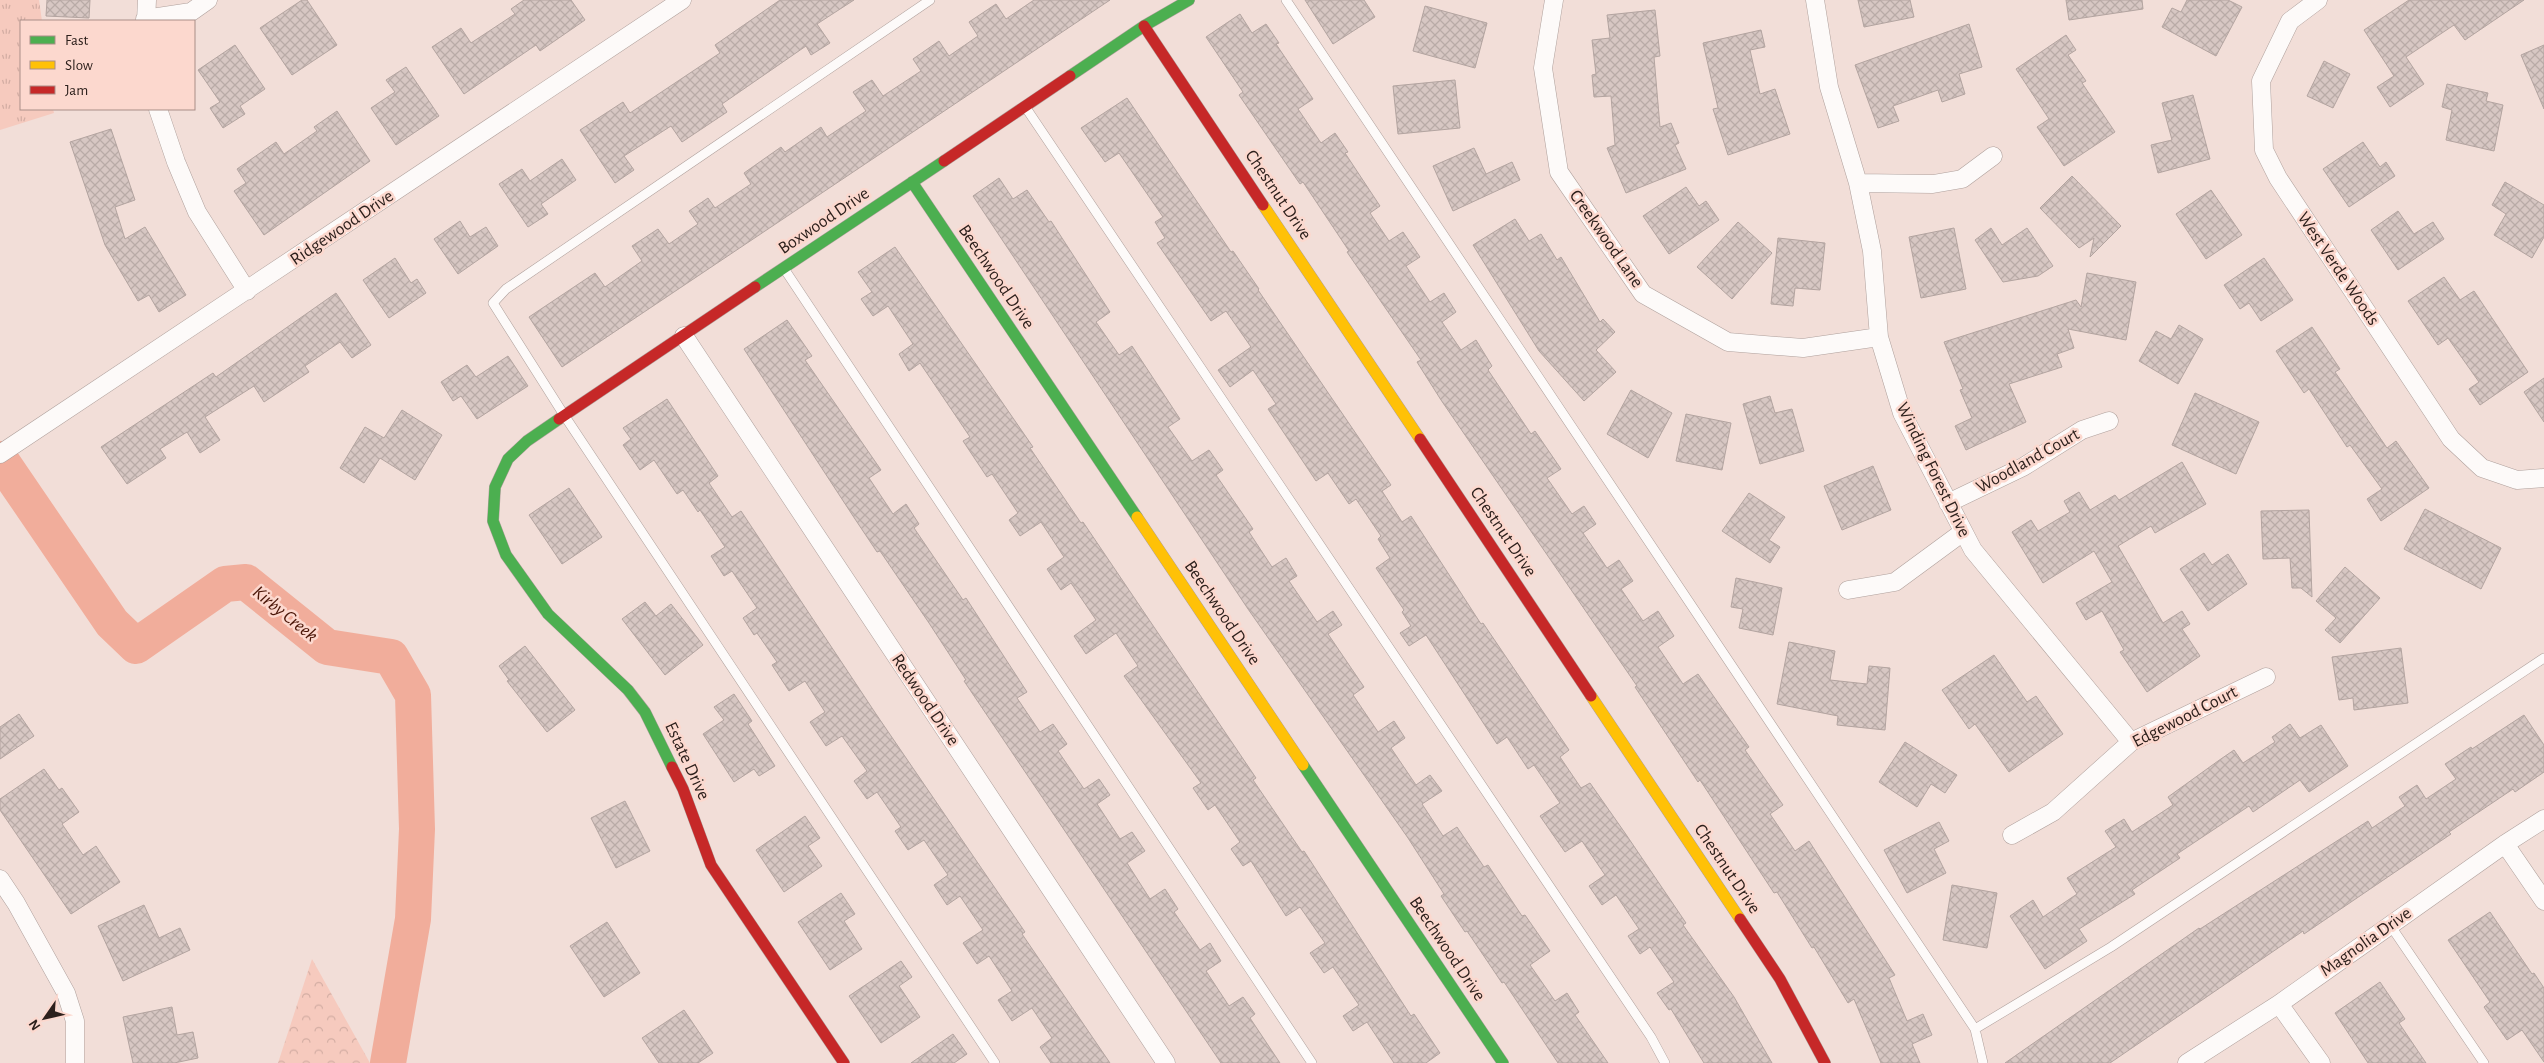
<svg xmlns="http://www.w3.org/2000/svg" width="2544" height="1063" font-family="'Alegreya Sans',sans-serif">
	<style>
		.grass { fill: url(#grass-tufts) }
		.forest { fill: url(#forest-crowns) }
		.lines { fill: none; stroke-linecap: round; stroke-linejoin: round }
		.river { stroke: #f1ad9b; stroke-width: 36 }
		.building { fill: url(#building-cross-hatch); stroke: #b3a4a0 }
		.lane-casing { stroke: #afa09c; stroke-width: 10 }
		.street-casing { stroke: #afa09c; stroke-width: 19 }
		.fast-casing { stroke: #afa09c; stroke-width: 12 }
		.slow-casing { stroke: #afa09c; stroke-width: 12 }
		.jam-casing { stroke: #afa09c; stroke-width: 12 }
		.lane { stroke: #fdfaf9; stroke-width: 9 }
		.street { stroke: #fdfaf9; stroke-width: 18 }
		.fast { stroke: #4caf50; stroke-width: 11 }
		.slow { stroke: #ffc107; stroke-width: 11 }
		.jam { stroke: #c62828; stroke-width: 11 }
		.labels { text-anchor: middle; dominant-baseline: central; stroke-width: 5; stroke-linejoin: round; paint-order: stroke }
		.street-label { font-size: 18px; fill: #2d201c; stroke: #fcd8ce }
		.water-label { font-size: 19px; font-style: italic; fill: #4b1608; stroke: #fcd8ce }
	</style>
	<defs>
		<pattern id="grass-tufts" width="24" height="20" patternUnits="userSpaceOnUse" patternTransform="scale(1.25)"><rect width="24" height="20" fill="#f6cabe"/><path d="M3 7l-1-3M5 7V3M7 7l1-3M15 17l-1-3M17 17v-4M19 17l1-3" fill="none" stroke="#d3ada3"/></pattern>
		<pattern id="forest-crowns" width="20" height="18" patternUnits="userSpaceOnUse" patternTransform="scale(1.25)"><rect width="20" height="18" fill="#f6cabe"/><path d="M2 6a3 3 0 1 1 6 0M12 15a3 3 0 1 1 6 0" fill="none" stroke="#d3ada3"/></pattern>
		<pattern id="building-cross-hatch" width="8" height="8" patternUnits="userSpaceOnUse" patternTransform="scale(1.25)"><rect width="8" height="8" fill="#d7c7c3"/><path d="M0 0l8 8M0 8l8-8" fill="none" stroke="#b9aba7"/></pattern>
	</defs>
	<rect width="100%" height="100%" fill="#f2ded8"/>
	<path class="grass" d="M0,0h39l3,21h-21v88h32l1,4 -54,17z"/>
	<path class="forest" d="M312,959l58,104h-92z"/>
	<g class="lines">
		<path class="river" d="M0,459l112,164 24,23 89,-62 21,-2 81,65 64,10 22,38 4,134 -4,90 -25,144"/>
	</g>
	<path class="building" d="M47,0h43l-1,18 -43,-2z
		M302,0h5l30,45 -45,30 -32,-47z
		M524,0h47l14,20 -45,31 -4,-6 -72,49 -32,-47 29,-19 10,15 44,-29 -4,-5z
		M780,0h74l-37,24 13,19 -19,12 -5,-9 -84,58 5,8 -45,30 -11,-16 -47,30 10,14 -19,13 -35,-53 43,-28 7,11 90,-60 -5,-8z
		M1034,0h76l-548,367 -33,-50 66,-44 10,14 37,-26 -10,-15 26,-17 11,15 29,-20 -9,-13 19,-13 7,10 36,-24 -7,-11 37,-26 4,5 36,-25 6,10 39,-26 -13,-19 19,-12 11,16 38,-25 -8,-12 26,-18 10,15 29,-20 -9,-14 27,-18 10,15z
		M1305,0h59l11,17 -42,27z
		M1858,0h52l4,17 -50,10z
		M2066,0h76l1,9 -74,11z
		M2187,0h41l14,7 -26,49 -54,-29 10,-19 9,4z
		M2409,0h115l-59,40 -11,-15 -48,32 18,27 -34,23 -13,-20 17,-11 -30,-46z
		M1425,6l62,17 -12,45 -62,-17z
		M1655,10l5,46 -6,1 6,70 11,-4 8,20 -4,2 11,24 -60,24 -19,-45 8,-3 -4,-49 -17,1 -2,-22 4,-1 -4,-34 18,-2 -3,-23z
		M1240,14l12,19 14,-9 13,19 -3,1 37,55 -15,10 23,34 14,-10 13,19 -3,1 35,53 -10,7 19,28 14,-9 17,25 -14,9 24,36 14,-9 12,19 -14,10 19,28 15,-10 16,26 -4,4 43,64 4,-3 26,38 -14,9 25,36 12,-8 12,18 -13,9 24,35 12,-8 14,21 -12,8 22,32 15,-10 16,25 -16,11 25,37 15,-10 51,73 -4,3 38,55 -13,9 25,37 14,-10 86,134 -6,3 18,43 16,-7 9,21 -20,9 8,19h-39l-27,-64 -6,4 -34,-56 -2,1 -35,-56 -3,1 -74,-113 -2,2 -63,-95 2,-1 -196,-286 -24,-38 4,-2 -74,-108 2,-1 -46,-69 -3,2 -61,-89 4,-3 -37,-55z
		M1969,24l13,43 -23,7 6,20 -23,8 -4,-12 -45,16 6,15 -21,7 -23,-63z
		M1761,30l4,17 -15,3 10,44 15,-5 15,45 -62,21 -15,-46 5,-1 -15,-65z
		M2066,35l10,15 -8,5 18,26 -4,2 33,49 -51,34 -27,-39 12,-8 -33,-50z
		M235,45l30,44 -25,17 5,8 -22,14 -13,-20 10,-6 -22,-32z
		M2544,45v64l-23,-54z
		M2324,61l26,13 -17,34 -26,-12z
		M406,67l33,49 -43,29 -25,-37 24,-16 -9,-12z
		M1455,80l5,48 -62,6 -5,-48z
		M2447,84l41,9 -2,8 17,4 -9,46 -48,-11 6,-30 -10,-3z
		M2193,95l17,64 -52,14 -7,-28 21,-5 -10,-37z
		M1127,98l104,154 2,-1 26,38 -1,1 133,195 -9,6 20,31 9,-6 70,108 2,-1 86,127 -9,7 21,31 9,-5 35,50 61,90 -3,2 51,72 38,66h-68l-33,-54 -2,1 -12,-17 17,-11 -24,-35 -10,7 -12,-18 11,-7 -23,-34 -14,10 -13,-19 16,-11 -23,-34 -17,11 -25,-36 20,-13 -26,-38 -6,4 -21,-32 -10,7 -71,-109 -17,11 -9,-13 11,-7 -9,-14 2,-2 -28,-42 14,-10 -12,-19 3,-3 -25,-37 -7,5 -21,-31 -12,8 -48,-72 8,-5 -23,-34 -23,17 -12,-17 33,-23 -25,-36 -15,10 -54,-78 8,-5 -10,-16 8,-5 -44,-64 -14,9 -24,-34z
		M337,111l33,50 -106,74 -30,-44 12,-8 -9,-14 39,-27 8,12 33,-23 -3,-4z
		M111,129l24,71 -20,7 10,32 20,-12 41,68 -27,17 -10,-17 -11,6 -33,-56 -35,-103z
		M2363,142l17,25 6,-5 9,14 -46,31 -26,-38z
		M1474,148l12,26 26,-12 8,18 -67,31 -20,-45z
		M562,159l14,21 -35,24 7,10 -20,13 -29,-43 23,-15 8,12z
		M2072,176l49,50 -31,31 4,-19 -15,10 -39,-40z
		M999,178l14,21 14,-9 22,32 2,-1 59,91 -14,10 23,33 13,-9 48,73 -12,8 24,34 17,-11 14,20 -7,5 37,54 -4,3 23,35 14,-9 11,18 -8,5 28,41 16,-11 9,14 -14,9 36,53 -11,8 25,37 16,-11 11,17 -14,10 25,37 14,-10 12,16 -20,13 21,32 14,-9 27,40 4,-2 34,51 3,-1 25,36 -20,14 25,36 12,-8 12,19 -4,3 33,48h-50l-54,-81 -2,1 -35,-52 -2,1 -24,-36 3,-2 -36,-56 -160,-229 -275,-413z
		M2505,182l39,23v32l-12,21 -38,-23 12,-21 -14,-9z
		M1686,187l13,19 7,-5 13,19 -50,34 -26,-38z
		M2211,190l31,45 -36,24 -30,-45z
		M2398,211l16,23 19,-12 11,17 -46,31 -27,-40z
		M1515,219l14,22 12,-7 16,26 4,-3 39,65 3,-3 12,13 -19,18 20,22 -32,29 -45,-50 -66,-106z
		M460,221l10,16 16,-10 12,19 -40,28 -24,-35z
		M1738,222l34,31 -40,46 -35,-32z
		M1954,228l12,61 -45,9 -12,-61z
		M1991,228l11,17 25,-17 26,38 -15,10 -35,6 -28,-42z
		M1778,238l47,5 -5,47 -25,-2 -2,18 -22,-2z
		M895,247l138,200 -3,1 51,75 2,-1 173,256 -3,2 49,72 2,-1 107,165 3,-2 26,39 -14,10h-32l-27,-41 -14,9 -10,-15 16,-11 -26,-38 -9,6 -14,-20 15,-10 -25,-36 -14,9 -35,-55 -8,5 -12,-17 9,-7 -25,-37 -7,5 -15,-22 8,-5 -77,-107 14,-10 -22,-33 -30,21 -12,-18 22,-16 -25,-37 -10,7 -14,-21 17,-12 -23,-35 -21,14 -11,-16 9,-7 -26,-39 -5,3 -24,-36 7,-4 -50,-74 -11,8 -10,-17 14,-10 -25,-38 -15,10 -12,-17 11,-7 -14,-20z
		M395,258l16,25 6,-4 9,14 -37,25 -26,-38z
		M2264,258l29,42 -32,21 -12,-18 -9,6 -16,-24z
		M2087,273l49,9 -10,58 -58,-11 6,19 -17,6 5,13 -53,17 17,38 -60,28 -11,-24 17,-8 -12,-28 3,-1 -19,-47 132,-42 5,7z
		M2444,277l16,23 14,-9 54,81 -48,33 -11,-16 10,-7 -31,-44 -10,7 -30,-44z
		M336,293l35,52 -19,13 -12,-16 -35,24 4,6 -45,30 -10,-16 -49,31 15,23 -20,13 -13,-21 -27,17 6,9 -39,26 -26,-37 112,-74 3,4z
		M787,320l25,36 -7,4 76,110 -12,8 24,36 13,-10 13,20 -5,4 49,72 3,-2 61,94 -10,6 23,34 13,-8 14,20 -9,7 26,38 15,-10 11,16 -13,9 23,35 12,-7 13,19 -18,12 23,36 15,-10 13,20 -4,3 26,38 10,-7 11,18 -15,10 23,35 14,-9 12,17 -5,4 30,45h-59l-257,-382 2,-1 -37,-57 -49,-72 -3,1 -24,-36 -109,-167z
		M2179,325l24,14 -25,45 -39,-23 17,-30 15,8z
		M2312,327l28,42 -5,3 52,76 9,-7 33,47 -48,33 -14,-22 15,-10 -32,-44 -3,2 -38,-58 -5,4 -28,-42z
		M508,356l20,30 -51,33 -16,-23 -8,5 -12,-19 26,-17 9,12z
		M2544,378v44l-20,-30z
		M1631,390l41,23 -24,45 -41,-24z
		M2195,393l64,29 -23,52 -64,-29z
		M1770,396l5,17 17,-4 12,42 -44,13 -17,-60z
		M667,399l51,77 -9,7 23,34 9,-6 135,203 149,218 -3,2 88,129h-59l-11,-16 12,-9 -20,-30 -20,13 -14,-21 14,-9 -23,-35 -12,8 -14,-21 20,-13 -23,-34 -13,9 -13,-20 14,-10 -24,-35 -16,10 -13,-19 6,-4 -24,-35 -10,7 -13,-18 13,-10 -25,-35 -16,10 -16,-24 15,-10 -20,-31 -16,10 -17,-26 5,-3 -20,-29 -3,2 -11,-17 14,-10 -25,-37 -8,5 -13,-20 14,-9 -25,-37 -2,2 -15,-22 -6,4 -23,-34 -14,10 -17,-25 8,-6 -8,-11z
		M402,410l40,25 -27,45 -35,-22 -16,25 -24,-15 25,-41 19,11z
		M1686,414l45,9 -9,47 -46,-9z
		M2182,462l24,42 -51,29 -4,-7 -33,20 45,77 19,-12 8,13 -8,5 18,27 -53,36 -27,-40 4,-2 -22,-39 -16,9 -10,-17 36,-21 -18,-31 -51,32 -31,-51 19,-12 7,11 32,-19 -6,-11 15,-9 11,18 25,-15 4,5z
		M1873,466l18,44 -49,20 -18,-44z
		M569,488l33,49 -40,27 -33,-49z
		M1749,493l36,24 -16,23 11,7 -10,16 -48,-32z
		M2425,509l76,39 -20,41 -77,-40z
		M2309,510l3,87 -11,-9h-9l-2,-30 -27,1 -2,-48z
		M2204,553l8,12 16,-11 19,30 -39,27 -28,-42z
		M2345,567l35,31 -40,45 -15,-13 11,-12 -20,-17z
		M1736,578l46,10 -9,47 -34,-7 4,-19 -12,-2z
		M645,602l11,14 15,-12 32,41 -38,30 -43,-56z
		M1789,642l46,9 -5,29 37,4 2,-18 21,2 -5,62 -48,-5 1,-9 -61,-12z
		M525,646l50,64 -28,22 -40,-51 2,-1 -10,-14z
		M2401,648l7,55 -54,7 -1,-12 -14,2 -7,-43z
		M1994,655l33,47 9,-6 27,38 -54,38 -34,-48 -6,5 -27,-39z
		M734,694l18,27 -4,3 27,42 -16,10 -5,-7 -20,13 -31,-48 21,-14 -10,-13z
		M19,714l15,22 -34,23v-32z
		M2524,715l20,30v27l-29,20 -2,-3 -64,43 2,2 -147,100 -1,-3 -193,132h-105l194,-135 1,1 168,-108 4,7 33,-22 -6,-9 18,-12 9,14 30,-20 -11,-15 26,-17 1,2z
		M2290,724l10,14 21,-13 27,41 -39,26 -9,-12 -47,32 -4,-6 -72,48 3,4 -48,32 3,4 -56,35 8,12 -42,28 -35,-53 23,-16 10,17 34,-23 -10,-16 49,-31 -11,-16 19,-12 8,13 41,-27 -5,-8 50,-36 16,-11 9,13 32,-21 -3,-5z
		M1905,742l52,33 -12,18 -14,-9 -14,23 -38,-25z
		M44,769l15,21 3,-2 17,24 -17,12 21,31 13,-9 24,36 -49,32 -71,-104v-11z
		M625,801l25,50 -34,17 -25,-50z
		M805,816l15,22 -12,8 14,20 -38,26 -28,-42z
		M1939,822l10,19 -15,8 12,24 -39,20 -23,-43z
		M1952,885l45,8 -10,55 -44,-8z
		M841,893l14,21 -11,7 18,28 -32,21 -32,-48z
		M144,905l15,33 21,-10 10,22 -67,31 -25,-55z
		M2490,912l42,62 2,-1 10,15v74l-22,-32 -15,10 -23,-33 6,-5 -42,-62z
		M607,922l33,51 -36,24 -34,-51z
		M901,961l11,16 -13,9 21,31 -39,26 -32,-47z
		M2380,982l25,37 -6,4 27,40h-58l-33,-50z
		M172,1007l5,28 16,-3 5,26 -24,5h-41l-10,-46z
		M684,1010l29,43 -15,10h-39l-17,-25z
		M953,1034l14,20 -13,9h-43z"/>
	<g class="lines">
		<defs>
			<path id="lane" d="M930,0l-424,289 -13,14 71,112 431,648
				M1286,0l689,1029
				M1026,108l625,929 14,26
				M785,270l527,793
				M2390,925l94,138
				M1983,1063l-8,-34 136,-82 433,-289"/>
			<path id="street" d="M1554,0l-11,68 16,104 84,122 85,48 75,6 76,-11
				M1815,0l14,87 29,96 14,68 7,86 23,76 71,137 158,192
				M2318,0l-28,21 -29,60 3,69 14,28 173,261 31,29 35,12 27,-2
				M145,19l46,-7 17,-12
				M146,21l1,-21
				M158,109l18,53 21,50 50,79
				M1858,183l75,1 29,-5 31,-23
				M684,336l482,727
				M0,454l682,-454
				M1948,503l75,-36 59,-37 27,-9
				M1848,590l47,-8 68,-50
				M2012,835l41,-23 78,-70 135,-65
				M2505,844l39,57
				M0,879l16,24 50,90 9,28v42
				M2279,1004l42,59
				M2187,1063l92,-59 226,-160 39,-25"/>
			<path id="fast" d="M1070,76l74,-50 45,-26
				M912,182l225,335
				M755,287l189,-126
				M559,419l-32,22 -19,18 -13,28 -2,34 13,34 42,59 80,76 17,22 27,55
				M1303,765l200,298"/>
			<path id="slow" d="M1263,205l157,234
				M1137,517l166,248
				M1591,696l149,223"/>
			<path id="jam" d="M1144,26l119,179
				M944,161l126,-85
				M559,419l196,-132
				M1420,439l171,257
				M672,767l11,22 28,76 133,198
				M1740,919l40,60 45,84"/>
		</defs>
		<use href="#lane" class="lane-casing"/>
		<use href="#street" class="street-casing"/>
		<use href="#fast" class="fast-casing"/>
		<use href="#slow" class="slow-casing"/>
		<use href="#jam" class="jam-casing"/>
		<use href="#lane" class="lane"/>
		<use href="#street" class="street"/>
		<use href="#fast" class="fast"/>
		<use href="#slow" class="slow"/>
		<use href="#jam" class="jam"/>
	</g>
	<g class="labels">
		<g class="street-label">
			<text transform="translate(1278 195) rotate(56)">Chestnut Drive</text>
			<text transform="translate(824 221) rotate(-34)">Boxwood Drive</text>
			<text transform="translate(342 228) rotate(-34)">Ridgewood Drive</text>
			<text transform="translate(1606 239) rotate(55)">Creekwood Lane</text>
			<text transform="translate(2338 269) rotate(56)">West Verde Woods</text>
			<text transform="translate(996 277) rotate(56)">Beechwood Drive</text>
			<text transform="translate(2028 461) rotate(-29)">Woodland Court</text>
			<text transform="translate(1933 470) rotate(64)">Winding Forest Drive</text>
			<text transform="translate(1503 532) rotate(56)">Chestnut Drive</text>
			<text transform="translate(1222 613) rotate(56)">Beechwood Drive</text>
			<text transform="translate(925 700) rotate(56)">Redwood Drive</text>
			<text transform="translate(2185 717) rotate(-27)">Edgewood Court</text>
			<text transform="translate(687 761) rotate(65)">Estate Drive</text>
			<text transform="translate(1727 869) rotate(56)">Chestnut Drive</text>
			<text transform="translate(2366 942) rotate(-35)">Magnolia Drive</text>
			<text transform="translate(1447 949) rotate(56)">Beechwood Drive</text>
		</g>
		<g class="water-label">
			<text transform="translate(285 614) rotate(39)">Kirby Creek</text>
		</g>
	</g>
	<rect x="20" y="20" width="175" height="90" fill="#fcd8ce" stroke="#a98e87"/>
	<rect x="30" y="36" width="25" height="8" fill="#4caf50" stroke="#a98e87"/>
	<text x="65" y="45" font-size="15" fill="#2d201c">Fast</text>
	<rect x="30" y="61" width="25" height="8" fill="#ffc107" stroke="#a98e87"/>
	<text x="65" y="70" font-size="15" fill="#2d201c">Slow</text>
	<rect x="30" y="86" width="25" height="8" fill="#c62828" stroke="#a98e87"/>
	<text x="65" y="95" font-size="15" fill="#2d201c">Jam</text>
	<g transform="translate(45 1018) rotate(236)" stroke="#fcd8ce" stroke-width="4" paint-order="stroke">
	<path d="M0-4L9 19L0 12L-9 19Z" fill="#2d201c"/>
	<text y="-8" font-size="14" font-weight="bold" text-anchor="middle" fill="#2d201c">N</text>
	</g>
</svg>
